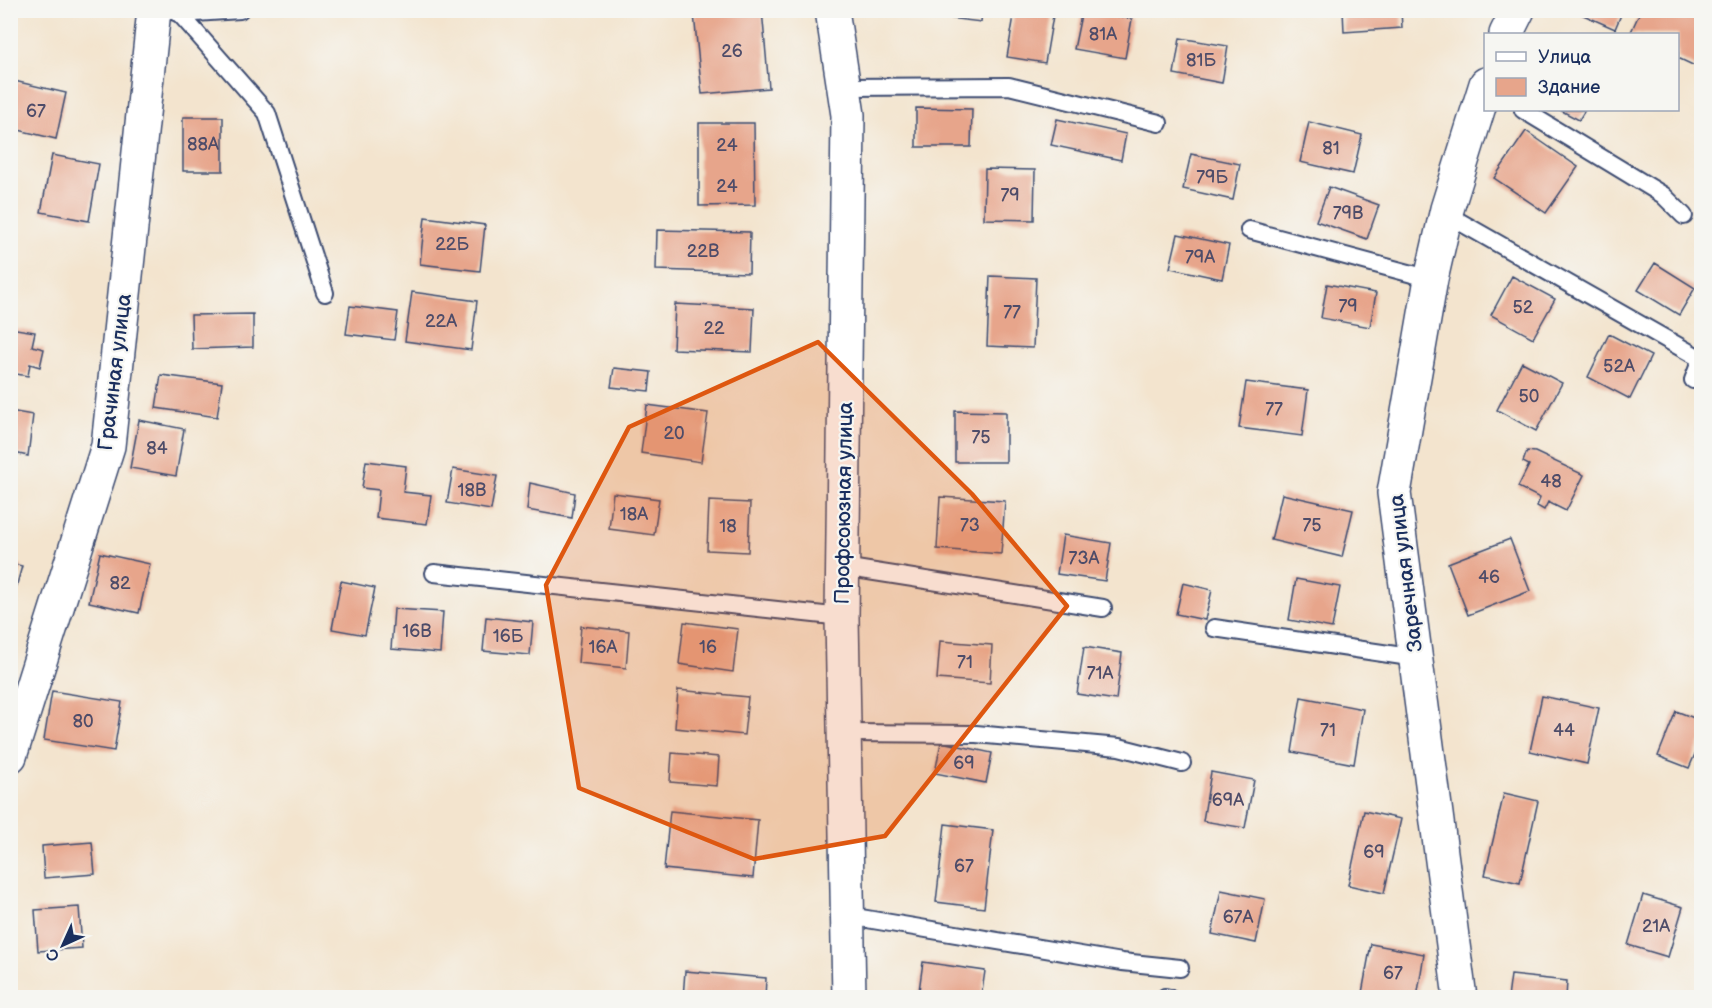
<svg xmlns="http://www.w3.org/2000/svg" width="1712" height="1008" font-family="'Balsamiq Sans',sans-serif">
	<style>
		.building { fill: #e7a58b }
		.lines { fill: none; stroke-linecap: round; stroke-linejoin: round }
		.service-casing { stroke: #3b4a6f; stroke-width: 20 }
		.minor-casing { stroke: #3b4a6f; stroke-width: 36 }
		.service { stroke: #fff; stroke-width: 16 }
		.minor { stroke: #fff; stroke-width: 33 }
		.marked { fill: #de5710; fill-opacity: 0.2; stroke: #de5710; stroke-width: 4.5; stroke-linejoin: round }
		.labels { text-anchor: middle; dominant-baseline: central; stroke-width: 4.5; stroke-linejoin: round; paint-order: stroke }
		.number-label { font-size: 18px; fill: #4e4c69 }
		.street-label { font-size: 21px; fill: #1b2f5e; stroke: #f6f6f2 }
	</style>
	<rect width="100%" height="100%" fill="#f6f6f2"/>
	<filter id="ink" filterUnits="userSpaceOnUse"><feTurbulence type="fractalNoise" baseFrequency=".0167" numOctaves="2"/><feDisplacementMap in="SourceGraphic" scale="12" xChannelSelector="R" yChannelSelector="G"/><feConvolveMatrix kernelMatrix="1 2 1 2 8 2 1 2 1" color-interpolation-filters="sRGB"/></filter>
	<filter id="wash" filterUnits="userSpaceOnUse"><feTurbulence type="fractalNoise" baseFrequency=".008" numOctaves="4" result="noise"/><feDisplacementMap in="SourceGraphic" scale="24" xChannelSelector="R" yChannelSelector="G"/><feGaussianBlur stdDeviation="1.35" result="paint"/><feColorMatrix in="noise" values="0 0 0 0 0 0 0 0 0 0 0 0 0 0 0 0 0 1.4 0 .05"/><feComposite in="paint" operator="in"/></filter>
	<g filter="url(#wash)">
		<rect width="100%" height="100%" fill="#f3e4ce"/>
		<g id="blocks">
			<path class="building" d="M10,10h7l-5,29h-2z
				M726,10h36l7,78 -67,6 -8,-80z
				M932,10h50l-1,12 -49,-6z
				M1015,10h39l-9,53 -38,-6z
				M1082,10l50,9 -7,39 -51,-9z
				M1343,10h58l1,18 -58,4z
				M1572,10h51l-8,19z
				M1641,10h61v47l-5,10 -19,-9v-24h-48z
				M1180,38l48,8 -6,37 -48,-9z
				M10,80l56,13 -10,46 -46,-11z
				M916,108l56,1 -1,38h-55z
				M1560,110h25l-6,10z
				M183,117h40v54h-40z
				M1057,119l69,15 -5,26 -70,-15z
				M1309,122l53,13 -9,39 -53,-12z
				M699,123h55l1,82 -56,1z
				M1526,131l52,36 -32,46 -52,-35z
				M1191,154l49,10 -7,36 -50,-11z
				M52,155l47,9 -10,57 -48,-9z
				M985,169l50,1 -1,50 -50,-1z
				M1329,187l50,18 -12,34 -51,-18z
				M425,217l60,8 -5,46 -60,-7z
				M657,230l93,2 -1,41 -93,-3z
				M1178,234l51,11 -7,34 -52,-11z
				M1655,263l40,25 -16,27 -41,-25z
				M990,276l46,2 -3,70 -46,-2z
				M1512,276l43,23 -22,39 -42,-23z
				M1327,284l49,9 -6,34 -49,-9z
				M412,292l65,9 -6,49 -66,-9z
				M675,304l79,4 -2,44 -79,-3z
				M350,306l48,6 -4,28 -48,-6z
				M253,314v33l-61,2 -1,-34z
				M10,328l25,4 -3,14 12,3 -4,18 -10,-3 -2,12 -18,-3z
				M1609,334l42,22 -21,43 -42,-22z
				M1522,362l40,21 -26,48 -39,-21z
				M614,368l37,4 -2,19 -38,-4z
				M161,375l61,8 -5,34 -61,-9z
				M1246,382l62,8 -6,46 -63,-8z
				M647,405l61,8 -7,49 -60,-9z
				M10,411l23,4 -5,41 -18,-4z
				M955,411l51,1v50h-51z
				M1702,416v18l-7,-4z
				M139,420l45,9 -8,47 -46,-8z
				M1527,451l8,1 49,23 -18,36 -18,-9 -4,8 -7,-4 3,-8 -22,-11 11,-22 -6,-3z
				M366,461l40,5 -3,26 28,3 -4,29 -51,-6 3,-28 -17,-2z
				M453,469l44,7 -6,34 -44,-7z
				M530,483l45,10 -3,25 -45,-8z
				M613,493l46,6 -5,36 -45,-6z
				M1282,494l71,16 -11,47 -71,-17z
				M940,497l65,4 -4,53 -64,-5z
				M709,501l41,2 -2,49 -41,-2z
				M1063,535l48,8 -6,38 -48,-7z
				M1510,539l20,52 -62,24 -20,-52z
				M100,553l50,11 -11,49 -50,-11z
				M10,563l12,3 -11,40h-1z
				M1296,579l44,8 -8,41 -43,-8z
				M341,581l34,7 -10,47 -33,-6z
				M1183,583l29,7 -7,30 -29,-6z
				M394,609l49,3 -3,41 -49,-4z
				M486,617l47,5 -3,33 -47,-4z
				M684,622l54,7 -5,43 -54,-8z
				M581,626l48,5 -3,37 -48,-5z
				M940,641l52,4 -2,38 -53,-4z
				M1084,647l38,6 -6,47 -39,-6z
				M678,690l70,7 -4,38 -69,-7z
				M52,691l70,11 -8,49 -70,-11z
				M1542,696l57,12 -12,56 -57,-13z
				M1301,697l62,12 -9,55 -62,-12z
				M1676,711l26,10v17l-13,30 -31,-12z
				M941,742l51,11 -6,30 -51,-10z
				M672,753l47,4 -2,29 -47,-4z
				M1211,772l43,8 -9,48 -42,-7z
				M1504,793l34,8 -18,82 -35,-8z
				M670,811l88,9 -5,58 -89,-9z
				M1364,811l37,8 -17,74 -36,-8z
				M945,824l48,6 -9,78 -48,-6z
				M92,842l3,32 -51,4 -2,-32z
				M1221,890l44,9 -9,44 -44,-9z
				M1643,895l40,12 -15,50 -40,-12z
				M79,907l3,41 -44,3 -3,-41z
				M1371,944l53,10 -7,44h-29l-26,-5z
				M923,962l62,9 -4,27h-63z
				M685,971l81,7 -1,20h-82z
				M1511,975l56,6 -1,17h-58z
				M1626,991l21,6v1h-23z"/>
		</g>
	</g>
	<g filter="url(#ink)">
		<use href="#blocks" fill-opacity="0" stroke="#3b4a6f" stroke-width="1.5"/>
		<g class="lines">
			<defs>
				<path id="service" d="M171,10l9,4 87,99 58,180
					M180,14l60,-4
					M843,87l166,-1 150,37
					M1523,110l140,85 21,21
					M1446,214l255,145 -8,21
					M1249,230l182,49
					M843,567l260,41
					M434,573l408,44
					M1214,628l202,30
					M845,733l131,1 143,13 63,16
					M849,916l273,46 58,6
					M1165,997l4,1"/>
				<path id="minor" d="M832,10l16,105 -6,502 7,381
					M1506,34l12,-24
					M10,756l98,-310 46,-436
					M1460,998l-66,-505 37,-214 16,-70 39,-125"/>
			</defs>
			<use href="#service" class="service-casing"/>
			<use href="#minor" class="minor-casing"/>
			<use href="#service" class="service"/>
			<use href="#minor" class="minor"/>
		</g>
	</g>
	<path class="marked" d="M818,342l154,152 95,112 -182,230 -131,23 -175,-71 -33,-203 83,-158z"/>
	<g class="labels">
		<g class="number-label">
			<text x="1103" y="34">81А</text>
			<text x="732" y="51">26</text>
			<text x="1201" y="60">81Б</text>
			<text x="36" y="111">67</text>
			<text x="203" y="144">88А</text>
			<text x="727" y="145">24</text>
			<text x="1331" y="148">81</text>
			<text x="1212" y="177">79Б</text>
			<text x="727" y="186">24</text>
			<text x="1010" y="195">79</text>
			<text x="1348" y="213">79В</text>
			<text x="452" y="244">22Б</text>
			<text x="703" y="251">22В</text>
			<text x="1200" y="257">79А</text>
			<text x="1348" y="306">79</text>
			<text x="1523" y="307">52</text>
			<text x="1012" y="312">77</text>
			<text x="441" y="321">22А</text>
			<text x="714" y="328">22</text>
			<text x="1619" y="366">52А</text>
			<text x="1529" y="396">50</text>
			<text x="1274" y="409">77</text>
			<text x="674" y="433">20</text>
			<text x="981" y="437">75</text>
			<text x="157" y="448">84</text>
			<text x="1551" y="481">48</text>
			<text x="472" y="490">18В</text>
			<text x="634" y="514">18А</text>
			<text x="970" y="525">73</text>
			<text x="1312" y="525">75</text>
			<text x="728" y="526">18</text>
			<text x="1084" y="558">73А</text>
			<text x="1489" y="577">46</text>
			<text x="120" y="583">82</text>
			<text x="417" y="631">16В</text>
			<text x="508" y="636">16Б</text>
			<text x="603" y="647">16А</text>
			<text x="708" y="647">16</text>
			<text x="965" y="662">71</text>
			<text x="1100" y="673">71А</text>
			<text x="83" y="721">80</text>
			<text x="1328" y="730">71</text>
			<text x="1564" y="730">44</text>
			<text x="964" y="763">69</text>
			<text x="1228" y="800">69А</text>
			<text x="1374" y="852">69</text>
			<text x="964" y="866">67</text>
			<text x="1238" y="917">67А</text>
			<text x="1656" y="926">21А</text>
			<text x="1393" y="973">67</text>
		</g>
		<g class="street-label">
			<text transform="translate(115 372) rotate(-83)">Грачиная улица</text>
			<text transform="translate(844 503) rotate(-89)">Профсоюзная улица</text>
			<text transform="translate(1406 573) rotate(-97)">Заречная улица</text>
		</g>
	</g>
	<rect width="1712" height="1008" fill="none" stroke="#f6f6f2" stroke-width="36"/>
	<rect x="1484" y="33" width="195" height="78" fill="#f6f6f2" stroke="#9ea6b7" stroke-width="1.5"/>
	<rect x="1496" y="52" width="30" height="9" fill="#ffffff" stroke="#9ea6b7" stroke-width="1.5"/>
	<text x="1538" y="63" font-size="18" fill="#1b2f5e">Улица</text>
	<rect x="1496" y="78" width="30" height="18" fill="#e7a58b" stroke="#9ea6b7" stroke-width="1.5"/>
	<text x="1538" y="93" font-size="18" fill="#1b2f5e">Здание</text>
	<g transform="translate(63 945) rotate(225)" stroke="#f6f6f2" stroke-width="4.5" paint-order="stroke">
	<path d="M0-4.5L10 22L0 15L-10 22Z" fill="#1b2f5e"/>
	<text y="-9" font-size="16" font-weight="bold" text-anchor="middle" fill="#1b2f5e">С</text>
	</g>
</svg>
